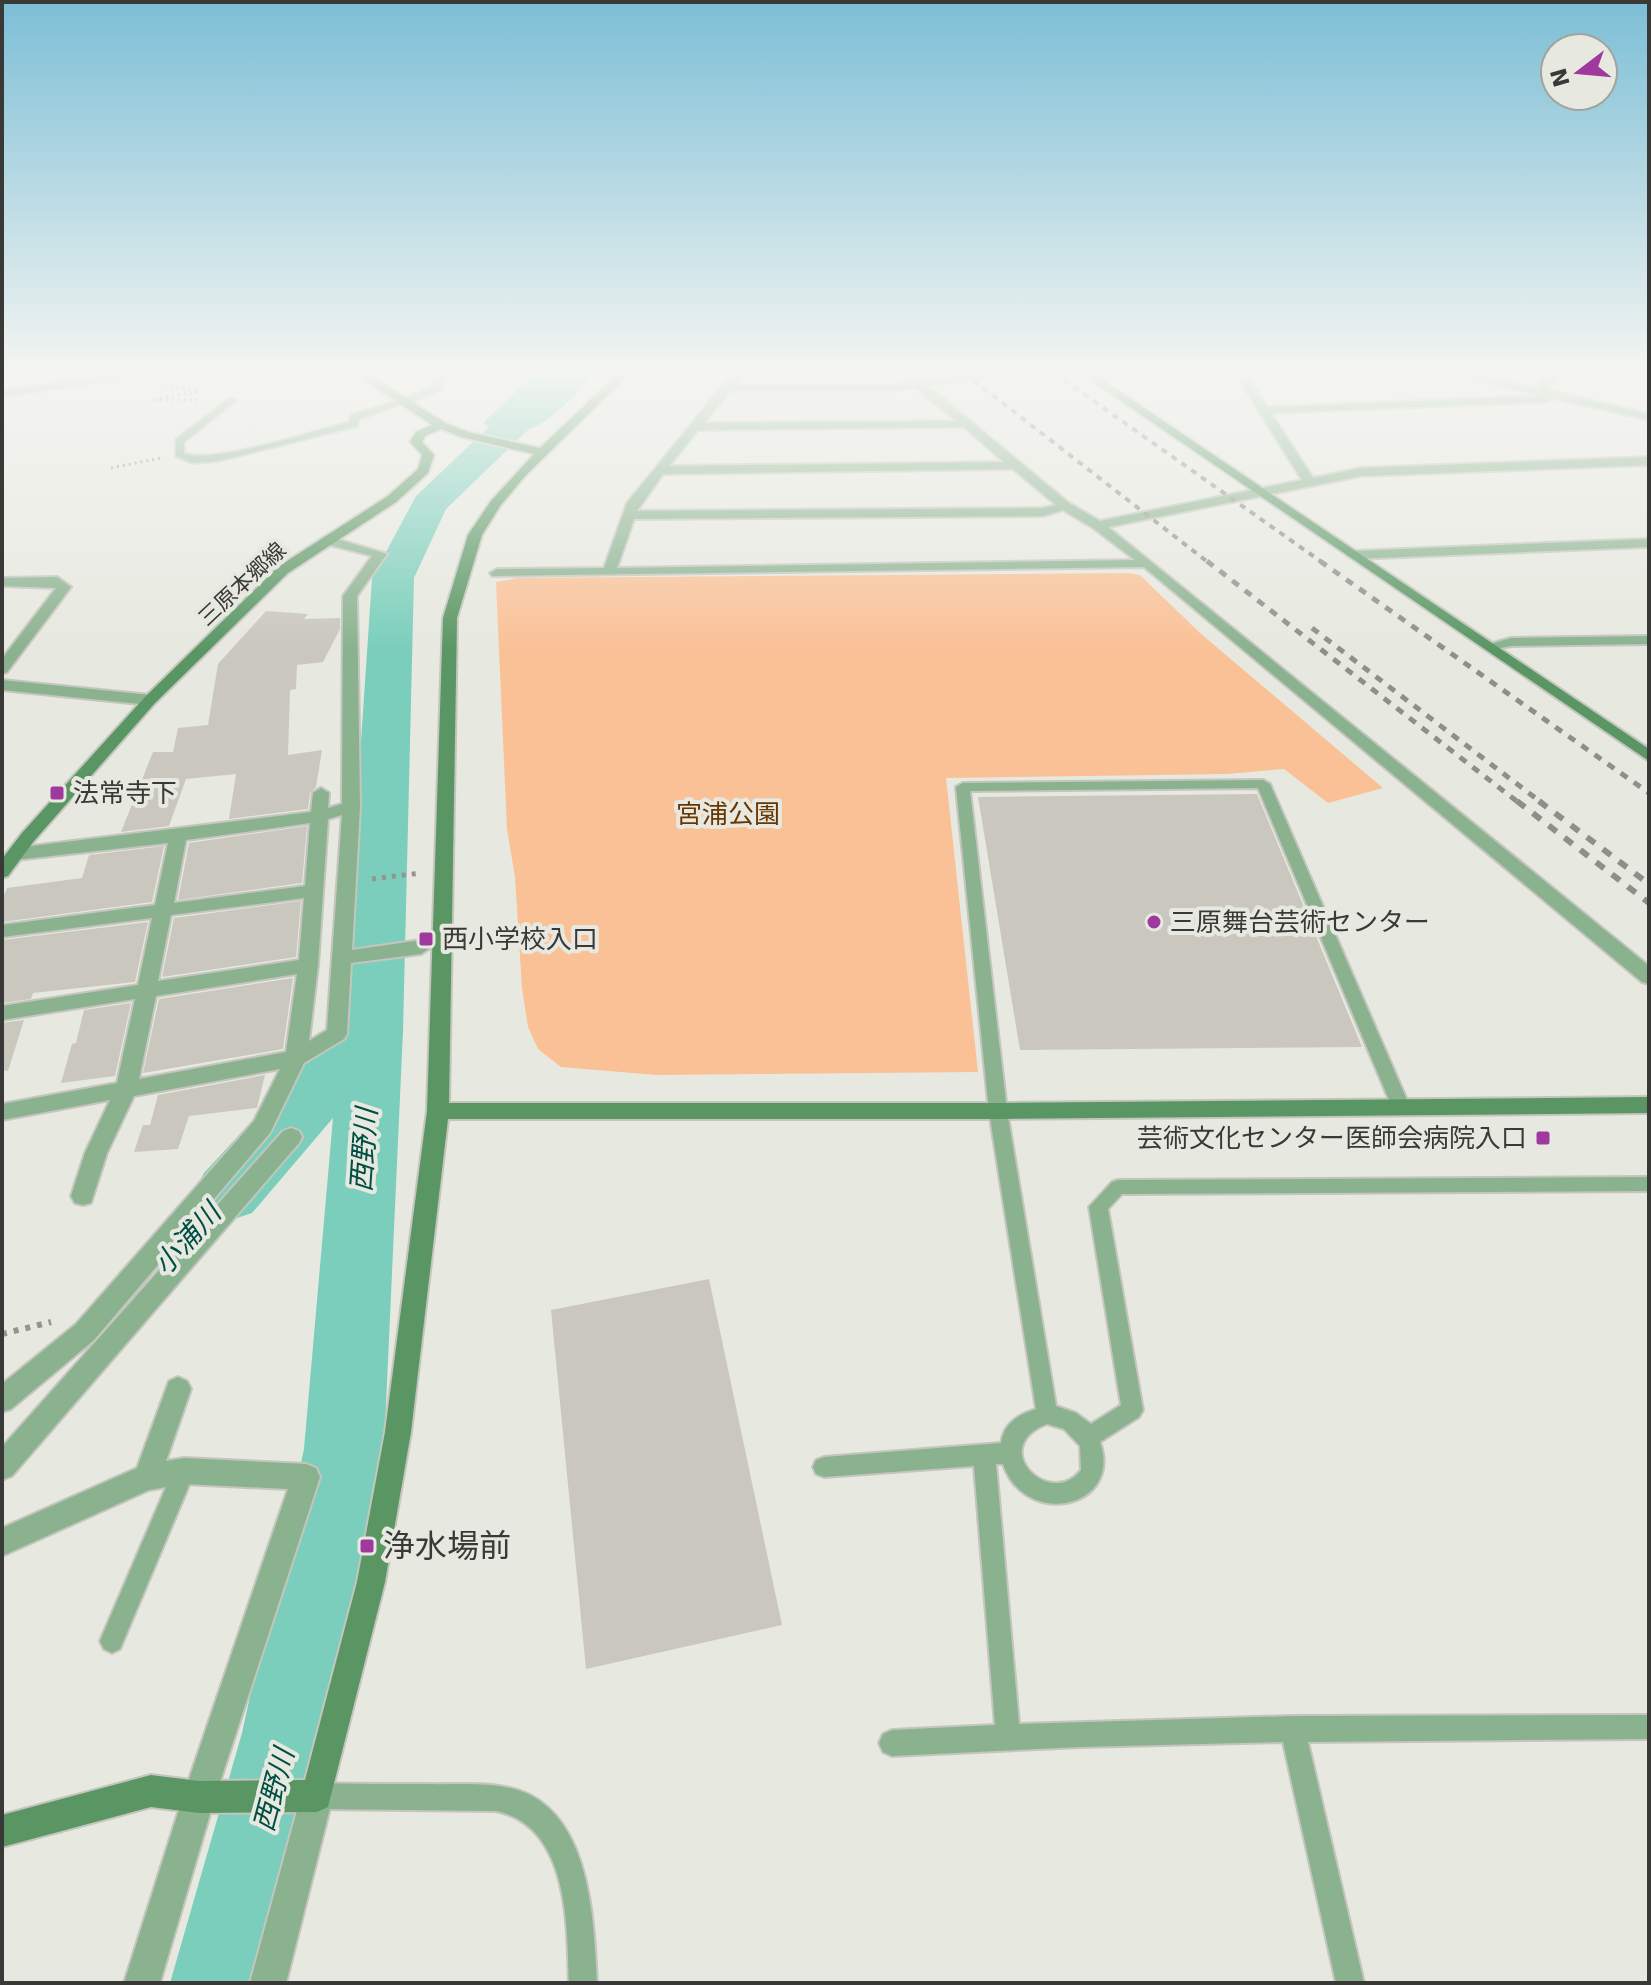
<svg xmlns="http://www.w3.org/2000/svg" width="1651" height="1985" font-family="'DejaVu Sans','Noto Sans JP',sans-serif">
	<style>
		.green { fill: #fac196 }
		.water { fill: #7acebb }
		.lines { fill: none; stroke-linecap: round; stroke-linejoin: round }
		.river { fill: #7acebb; fill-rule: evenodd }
		.building { fill: #cac7bf }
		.lane-casing { stroke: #c4c6be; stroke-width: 4 }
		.street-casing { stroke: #c4c6be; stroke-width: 4 }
		.secondary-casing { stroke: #c4c6be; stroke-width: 4 }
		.path-far2 { stroke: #93958e; stroke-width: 3; stroke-dasharray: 2 4; stroke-linecap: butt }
		.path-far1 { stroke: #93958e; stroke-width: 5; stroke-dasharray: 4 6; stroke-linecap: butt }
		.path { stroke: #93958e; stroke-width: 6; stroke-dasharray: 5 7; stroke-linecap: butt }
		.lane { fill: #8ab28f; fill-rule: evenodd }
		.street { fill: #8ab28f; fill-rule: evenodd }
		.secondary { fill: #599663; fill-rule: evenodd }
		.rail-far2 { stroke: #8e8f89; stroke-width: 4; stroke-dasharray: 6 6; stroke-linecap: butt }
		.rail-far1 { stroke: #8e8f89; stroke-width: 5; stroke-dasharray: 8 8; stroke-linecap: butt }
		.rail { stroke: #8e8f89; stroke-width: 6; stroke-dasharray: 10 10; stroke-linecap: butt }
		.poi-dot { fill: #a0399d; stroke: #e7e9e0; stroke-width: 3 }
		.labels { text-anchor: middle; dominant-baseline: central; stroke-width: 8; stroke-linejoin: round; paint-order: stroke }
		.far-street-label { font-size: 22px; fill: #393a37; stroke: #e7e9e0 }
		.poi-label { font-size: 26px; fill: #393a37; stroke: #e7e9e0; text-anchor: start }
		.park-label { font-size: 26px; fill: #683600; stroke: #e7e9e0 }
		.water-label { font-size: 28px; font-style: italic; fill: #004f43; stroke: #e7e9e0 }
		.near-poi-label { font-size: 32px; fill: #393a37; stroke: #e7e9e0; text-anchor: start }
	</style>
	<rect width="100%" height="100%" fill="#e7e9e0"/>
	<path class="green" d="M1127,573l13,2 60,58 183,155 -55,15 -44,-34 -57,5 -281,4 32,294 -322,3 -95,-8 -23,-18 -10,-22 -6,-39 -7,-111 -8,-48 -11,-247 21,-4z"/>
	<path class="water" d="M535,373h60c-31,31 -63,79 -112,50z"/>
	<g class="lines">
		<path class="river" d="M552,373h35l-141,136 -32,69 -11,453 -19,418 -48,284 -60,250h-106l72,-250 62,-284 29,-331 -81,95 -24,8 -24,-8 -11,-20 11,-20 138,-149 30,-446 44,-82 80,-76z"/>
	</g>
	<path class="building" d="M266,611l42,3 -4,5 36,-1v11l-17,33 -26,3 -1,24 -6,1 -2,65 34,-5 -6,37 -6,6 -2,16 -79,10 7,-45 -50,5 -17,47 -48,6 32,-80h20l5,-24 30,-3 10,-61z
		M1257,794l105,253 -342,3 -42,-253z
		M307,826l-5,57 -124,17 11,-57z
		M164,846l-12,56 -150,20v-22l5,-12 75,-10 7,-23z
		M301,901l-5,56 -134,20 12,-59z
		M148,922l-13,60 -102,11 -2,6 -29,4v-63z
		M293,978l-10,71 -140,24 16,-74z
		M131,1003l-16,73 -54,7 11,-39 4,-1 8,-33z
		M24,1020l-16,51 -6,-1v-47z
		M265,1075l-8,33 -68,8 -11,33 -44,3 9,-27h7l8,-30z
		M709,1279l73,346 -196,44 -35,-359z"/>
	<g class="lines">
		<defs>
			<path id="lane" d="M230,398l7,2 -53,42v11c27,12 131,-22 165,-31l2,-7 52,-16 4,3 -48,17 -2,7 -139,35 -26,2 -16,-7v-17z
				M1263,780l7,4 140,323 -3,5h-12l-3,-5 -134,-319 -288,3 37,320 49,295 20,7 15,11 30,-19 -32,-198 23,-25 6,-2 531,-3v14l-527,3 -14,15 35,201 -4,7 -39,25c23,67 -75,87 -97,22h-7l23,260 273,-8 357,-1v24l-341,3 56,241h-28l-53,-241 -202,5 -189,9 -9,-4 -4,-9 4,-9 9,-4 103,-5 -21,-259 -150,11 -8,-3 -3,-7 3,-7 8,-3 177,-14c3,-20 17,-28 35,-34l-47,-298 -33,-324 7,-4zM1047,1424l17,5 16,17 1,24c-30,40 -95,-22 -34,-46z
				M184,1460l8,4 3,7 -75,178 -8,4 -8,-4 -4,-8 76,-177z
				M317,1783c37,1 73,1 110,1 34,1 72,-4 103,11 61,31 64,129 67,188h-28c-2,-59 0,-157 -73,-172l-179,-2 -9,-4 -4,-9 4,-9z"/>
			<path id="street" d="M126,373h29l-153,24v-6z
				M437,373h10l-6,17 -34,14h-8v-4l33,-14z
				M733,373h11l-9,12h155l20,-3 -10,-9h12l9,8 58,-8h31l-82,13 141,117 31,18 202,-41 -67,-107h10l22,34 274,-11 -91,-23h20l69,16 1,-6 11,-10h11l-12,13 1,5 98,23v6l-97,-22 -5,4 -276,11 42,65 48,-10 288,-11v8l-288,11 -253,51 541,439v18l-7,-2 -498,-415 -652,9 -2,-3 7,-4 107,-1 23,-65zM916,388l40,33 -252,2 26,-32h160zM964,427l40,35 -335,4 29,-36zM1013,469l43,36 -13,3 -406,3 26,-37zM1063,510l30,18 42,32 -518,8 17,-49 409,-3z
				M327,536l60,18 -30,42 3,211 -8,143 69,-10 10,7 -10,7 -70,9 -4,71 -3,5 -40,24 -34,70 -176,207 -83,69 -9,3v-28l74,-60 178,-203 26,-52 -146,27 -27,57 -16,50 -8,2 -8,-2 -4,-7 14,-43 25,-53 -108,20v-16l115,-21 18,-84 -133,21v-14l136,-21 14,-67 -150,19v-12l153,-20 13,-62 -153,17 -9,-6 9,-6 296,-36 2,-19 8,-5 8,5 -1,15 14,-4 1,-208 29,-40 -50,-13 -2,-3zM342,815l-15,215 -18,11 9,-76 10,-146zM310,823l-5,63 -131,17 12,-63zM304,898l-5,62 -141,21 13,-66zM297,974l-11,78 -147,27 17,-83z
				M1649,539v8l-295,12 -7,-4 7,-4z
				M57,577l14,10 -64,85 -5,2v-15l54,-71 -54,-2v-8z
				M1649,636v8l-138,2 -21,4 -7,-4 28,-8z
				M2,680l148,15 8,5 -8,5 -148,-15z
				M291,1128l8,3 3,6 -3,6 -287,333 -10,4v-33l281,-316z
				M178,1377l9,4 4,8 -25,72 18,-3 122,6 10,4 4,9 -105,320 -55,186h-36l59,-186 105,-308 -104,-5 -35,6 -147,66v-28l135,-60 32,-87z
				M317,1780l11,5 5,11 -47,187h-36l51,-187 5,-11z"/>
			<path id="secondary" d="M354,373h13l78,50 23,9 72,16 79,-75h11l-105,103 -25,30 -18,29 -25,83 -8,485h549l651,-6v16l-651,6h-550l-37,313 -26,150 -57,225 -11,5 -118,1 -48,-6 -149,40v-32l149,-40 48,6 106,-1 52,-198 28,-150 42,-321 16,-493 25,-83 23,-34 43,-47 -73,-17 -20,-8 -16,7 -3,6 12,13 -6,18 -32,29 -108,71 -133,130 -121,138 -26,35 -6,2v-19l20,-26 123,-136 133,-130 110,-71 30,-27 4,-14 -12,-13 6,-10 16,-7z
				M1080,373h12l557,376v12z"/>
		</defs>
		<use href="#lane" class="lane-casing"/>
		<use href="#street" class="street-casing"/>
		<use href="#secondary" class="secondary-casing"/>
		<path class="path-far2" d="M165,385l34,6 -44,9h45
			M111,468l50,-10"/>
		<path class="path-far1" d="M372,879l49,-6"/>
		<path class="path" d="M2,1334l49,-12"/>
		<use href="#lane" class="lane"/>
		<use href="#street" class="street"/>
		<use href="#secondary" class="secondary"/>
		<path class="rail-far2" d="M964,373l245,190
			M1054,373l269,190"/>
		<path class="rail-far1" d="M1207,561l312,242
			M1320,561l329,232
			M1312,628l230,175"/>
		<path class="rail" d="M1517,801l132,102
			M1539,801l110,83"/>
	</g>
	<linearGradient id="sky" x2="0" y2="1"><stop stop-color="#7cbed6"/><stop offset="0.57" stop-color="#f4f5f1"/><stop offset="1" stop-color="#f4f5f1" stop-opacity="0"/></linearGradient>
	<rect width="1651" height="651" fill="url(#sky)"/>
	<g class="poi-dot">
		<rect x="49" y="785" width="16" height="16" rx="4"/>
		<circle cx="1154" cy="922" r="8"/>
		<rect x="418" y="931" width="16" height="16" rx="4"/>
		<rect x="1535" y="1130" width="16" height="16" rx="4"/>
		<rect x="359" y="1538" width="16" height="16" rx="4"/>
	</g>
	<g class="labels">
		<g class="far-street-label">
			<text transform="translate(242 584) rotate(-43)">三原本郷線</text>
		</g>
		<g class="poi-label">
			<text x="73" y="793">法常寺下</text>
			<text x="1170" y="922">三原舞台芸術センター</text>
			<text x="442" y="939">西小学校入口</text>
			<text x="1527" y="1138" text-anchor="end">芸術文化センター医師会病院入口</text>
		</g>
		<g class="park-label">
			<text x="728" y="814">宮浦公園</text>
		</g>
		<g class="water-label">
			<text transform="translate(364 1150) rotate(-86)">西野川</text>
			<text transform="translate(187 1239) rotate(-48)">小浦川</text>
			<text transform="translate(274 1790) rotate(-75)">西野川</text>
		</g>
		<g class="near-poi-label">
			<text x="383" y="1546">浄水場前</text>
		</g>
	</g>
	<rect width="1651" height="1985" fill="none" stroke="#393a37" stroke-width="8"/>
	<g transform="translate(1579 72) rotate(254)"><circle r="38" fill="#e7e9e0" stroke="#a1a39c" stroke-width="2"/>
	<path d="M0-6L14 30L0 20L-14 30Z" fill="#a0399d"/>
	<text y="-12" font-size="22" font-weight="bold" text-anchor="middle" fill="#393a37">N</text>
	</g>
</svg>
